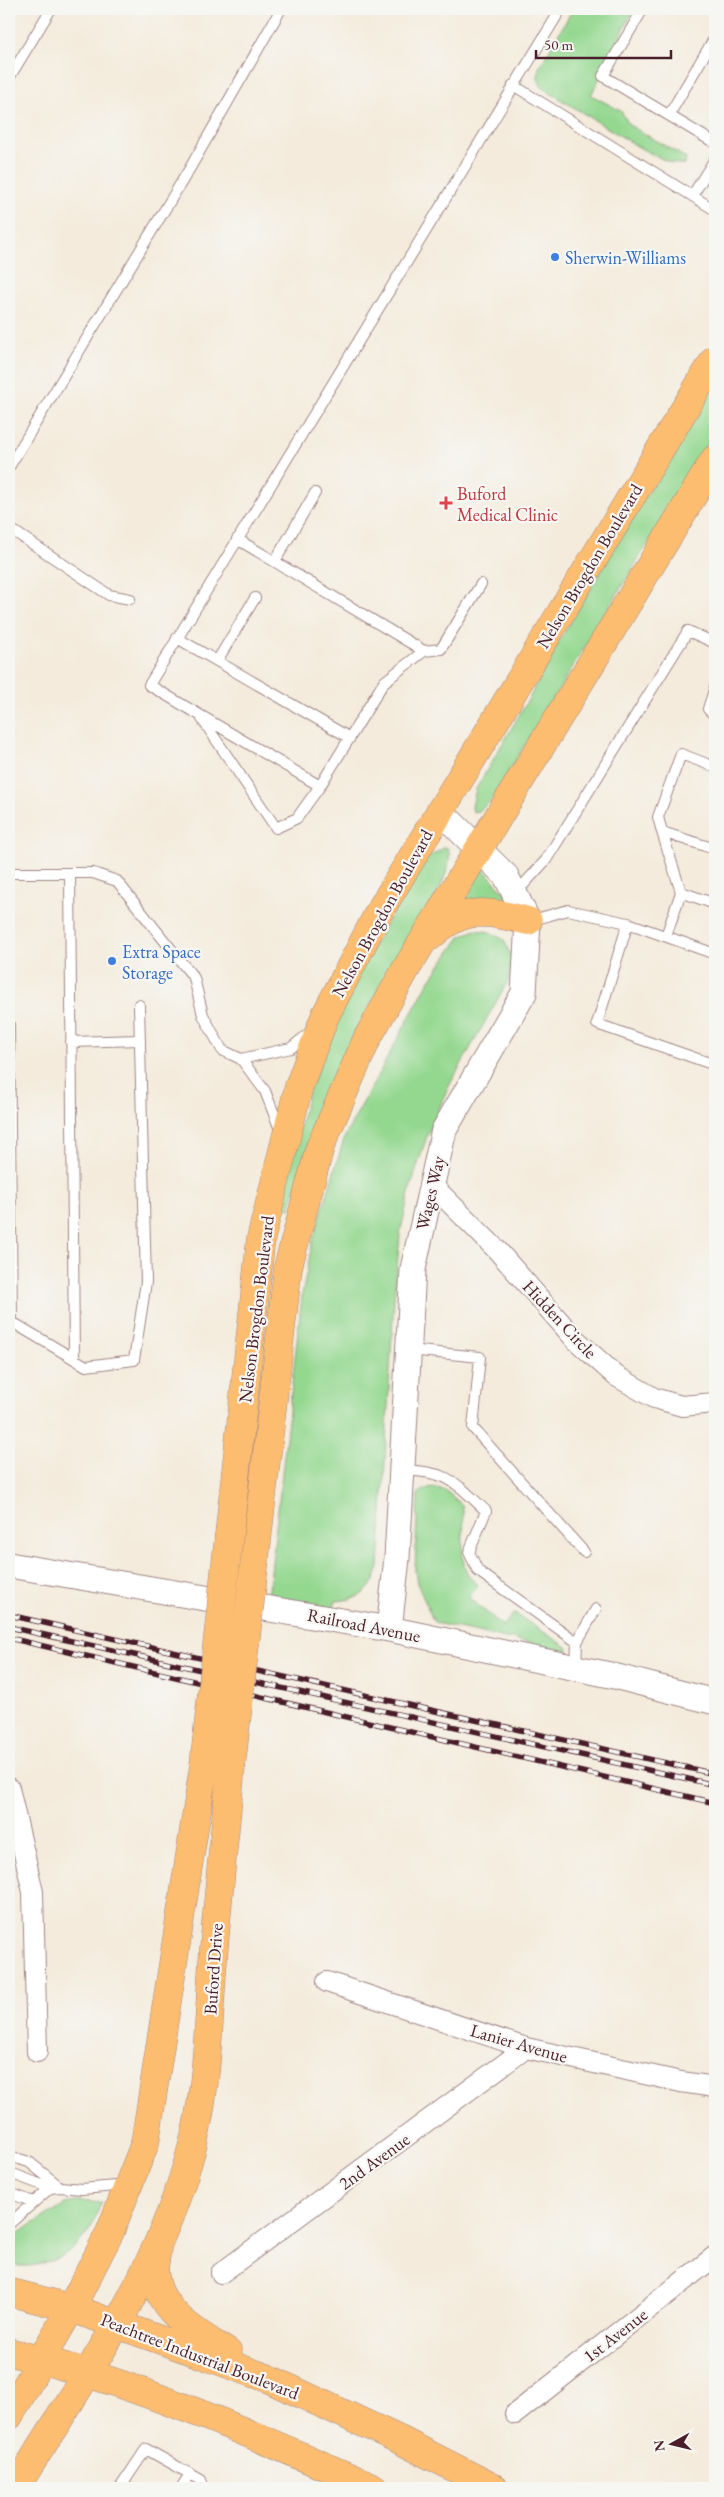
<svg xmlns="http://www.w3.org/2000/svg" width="724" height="2497" font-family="'EB Garamond',serif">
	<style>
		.green { fill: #94d890; stroke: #6f7c5e }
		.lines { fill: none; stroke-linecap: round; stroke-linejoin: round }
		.service-casing { stroke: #9f8584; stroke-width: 12 }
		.minor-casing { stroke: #9f8584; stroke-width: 22 }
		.tertiary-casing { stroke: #9f8584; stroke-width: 27 }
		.primary-casing { stroke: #9f8584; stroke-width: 29 }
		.trunk-casing { stroke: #9f8584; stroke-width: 29 }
		.service { stroke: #fff; stroke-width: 10 }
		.minor { stroke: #fff; stroke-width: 20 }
		.tertiary { stroke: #fff; stroke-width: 25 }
		.primary { stroke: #fcbd6f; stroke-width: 28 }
		.trunk { stroke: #fcbd6f; stroke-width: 28 }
		.rail-casing { stroke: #4a1f2b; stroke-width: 5.5 }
		.rail { stroke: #f6f6f2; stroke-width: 4; stroke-dasharray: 11; stroke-linecap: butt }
		.trunk-bridge-casing { stroke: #9f8584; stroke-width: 29; stroke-linecap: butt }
		.trunk-bridge { stroke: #fcbd6f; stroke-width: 28 }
		.shop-dot { fill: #3f7fe0; stroke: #f6f6f2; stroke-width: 2 }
		.health-dot { fill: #e0444e; stroke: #f6f6f2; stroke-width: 2 }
		.labels { text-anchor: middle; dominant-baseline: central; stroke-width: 4.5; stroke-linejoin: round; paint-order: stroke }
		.shop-label { font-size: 18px; fill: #366cbe; stroke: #f6f6f2; text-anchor: start }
		.health-label { font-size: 18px; fill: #be3a42; stroke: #f6f6f2; text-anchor: start }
		.street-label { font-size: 18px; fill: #4a1f2b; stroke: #f6f6f2 }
	</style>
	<rect width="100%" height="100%" fill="#f6f6f2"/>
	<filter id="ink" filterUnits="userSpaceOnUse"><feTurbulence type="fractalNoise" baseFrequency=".02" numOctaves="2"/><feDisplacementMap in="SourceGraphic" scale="10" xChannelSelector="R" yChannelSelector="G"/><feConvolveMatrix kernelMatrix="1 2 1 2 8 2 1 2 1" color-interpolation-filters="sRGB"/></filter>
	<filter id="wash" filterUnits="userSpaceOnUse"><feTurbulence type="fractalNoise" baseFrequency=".0096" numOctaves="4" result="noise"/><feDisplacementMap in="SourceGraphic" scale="20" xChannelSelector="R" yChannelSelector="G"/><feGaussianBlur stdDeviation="1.12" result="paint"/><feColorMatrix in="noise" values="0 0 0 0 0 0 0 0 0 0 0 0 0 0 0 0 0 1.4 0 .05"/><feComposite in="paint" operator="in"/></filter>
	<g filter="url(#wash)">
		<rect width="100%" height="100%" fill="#f4ebdc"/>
		<path class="green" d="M573,9h61l-43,86 30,16 8,14 57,33 -1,7 -14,-2 -29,-14 -100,-61 -4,-10 1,-10z
			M715,381v53l-225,368 -12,9 -5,1 -1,-5 4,-18 56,-96 17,-35z
			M445,847l3,1c9,22 -27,71 -39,91 -23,38 -47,76 -65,116 -23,49 -40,101 -54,153l-11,-2 29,-113 48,-117 67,-115z
			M482,868l26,28 -10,6 -36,1z
			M475,930l15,2 14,8 7,16 -2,23 -60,107 -22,50 -17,53 -10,45 -6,64 -15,269c-8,25 -17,32 -43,34l-3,8 -65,-10 34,-304 11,-55 32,-104 83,-153 32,-46z
			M436,1488l9,2 17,15c6,27 -10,62 16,80l-9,13 34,28 10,-12 4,1 50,32 1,4 -133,-28 -2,-3 -16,-37 -2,-12 3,-77 7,-5z
			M81,2201l20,2c-4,10 -7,21 -13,29 -18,26 -49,38 -79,33v-26l56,-35z"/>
	</g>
	<g filter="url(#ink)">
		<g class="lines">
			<defs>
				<path id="service" d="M643,9l-40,67 112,67
					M9,78l42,-69
					M513,85l202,125
					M669,115l46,-78
					M692,196l23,-37
					M9,467l181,-299 91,-159
					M9,528l100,67 21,4
					M237,539l187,112 17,-2 40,-65
					M275,561l40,-68
					M177,638l173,100
					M424,651l-40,31 -64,104 -171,-101 412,-676
					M217,661l38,-63
					M715,687l-7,22 7,7
					M202,719l74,109 21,-10 23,-32
					M715,767l-34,-13 -23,63 4,15 53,17
					M662,832l19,60 34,12
					M9,873h84l24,8 77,97 9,37 19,35 19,9 24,32 16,41
					M70,873l4,485
					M516,893l30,-33 142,-229 27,12
					M529,921l39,-11 60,13 87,31
					M628,923l-31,101 118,41
					M666,936l15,-44
					M9,1024l3,298 74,44 48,-6 12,-78 -7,-277
					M71,1042l69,-2
					M241,1059l50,-11 20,-16
					M409,1350l71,7 -7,71 111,124
					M402,1470c47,2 51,10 84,41l-17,41 9,19 99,71 -1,26
					M577,1642l19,-33
					M9,2156l20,6 31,25 -10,1
					M60,2187l22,2 44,-4
					M15,2195l18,7
					M9,2224l41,-36 -37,-14
					M120,2488l26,-39 55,31 3,8
					M181,2488l9,-14"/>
				<path id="minor" d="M432,1185l65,65 78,89 41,37 38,22 28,8 33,-3
					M9,1788l24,104 4,160
					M327,1982l199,66 155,34 34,5
					M221,2273l305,-225
					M515,2414l200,-158"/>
				<path id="tertiary" d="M9,1565l380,64 221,46 105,27
					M389,1629l8,-71 16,-289 31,-139 80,-137 4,-72 -22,-45 -66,-65"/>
				<path id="primary" d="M9,2292l62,16
					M9,2352l32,8"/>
				<path id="trunk" d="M431,936c33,-31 56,-25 97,-15
					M229,1535l32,-297 38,-152 26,-70 54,-104 336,-553
					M257,1541l31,-274 32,-120 47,-108 39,-70 309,-510
					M157,2249c-1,8 -4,19 -2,27 4,37 46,59 73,77
					M71,2308l196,70 135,63 92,47
					M41,2360c113,30 226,81 333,128
					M9,2416l62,-108 39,-76 35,-89 59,-378
					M15,2488c65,-103 139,-208 173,-326 20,-65 20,-135 25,-202 5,-65 12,-129 18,-193"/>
			</defs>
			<use href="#service" class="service-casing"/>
			<use href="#minor" class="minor-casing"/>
			<use href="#tertiary" class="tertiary-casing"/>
			<use href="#primary" class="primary-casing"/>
			<use href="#trunk" class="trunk-casing"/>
			<use href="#service" class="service"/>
			<use href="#minor" class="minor"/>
			<use href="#tertiary" class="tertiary"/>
			<use href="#primary" class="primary"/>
			<use href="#trunk" class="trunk"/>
			<defs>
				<path id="rail" d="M9,1615l706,159
					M9,1627l706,158
					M9,1638l706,165"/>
			</defs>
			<use href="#rail" class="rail-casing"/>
			<use href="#rail" class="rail"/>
			<defs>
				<path id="trunk-bridge" d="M204,1765l25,-230
					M231,1767l26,-226"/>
			</defs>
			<use href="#trunk-bridge" class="trunk-bridge-casing"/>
			<use href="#trunk-bridge" class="trunk-bridge"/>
		</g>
	</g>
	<g class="shop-dot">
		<circle cx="555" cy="257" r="5"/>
		<circle cx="112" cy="961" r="5"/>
	</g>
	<path class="health-dot" d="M443.5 495.5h5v5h5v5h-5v5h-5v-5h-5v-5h5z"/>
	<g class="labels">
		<g class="shop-label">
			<text x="565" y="257">Sherwin-Williams</text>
			<text x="122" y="951">Extra Space<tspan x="122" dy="21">Storage</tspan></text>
		</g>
		<g class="health-label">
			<text x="457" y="493">Buford<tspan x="457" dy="21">Medical Clinic</tspan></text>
		</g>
		<g class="street-label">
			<text transform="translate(589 566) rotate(-59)">Nelson Brogdon Boulevard</text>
			<text transform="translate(382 913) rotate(-61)">Nelson Brogdon Boulevard</text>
			<text transform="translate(430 1193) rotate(-77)">Wages Way</text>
			<text transform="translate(256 1309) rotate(-83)">Nelson Brogdon Boulevard</text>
			<text transform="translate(560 1319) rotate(47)">Hidden Circle</text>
			<text transform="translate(364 1625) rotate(11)">Railroad Avenue</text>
			<text transform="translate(213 1969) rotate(-86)">Buford Drive</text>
			<text transform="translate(519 2043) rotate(16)">Lanier Avenue</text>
			<text transform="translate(374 2161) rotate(-36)">2nd Avenue</text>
			<text transform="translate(615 2335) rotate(-38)">1st Avenue</text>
			<text transform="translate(200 2356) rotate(21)">Peachtree Industrial Boulevard</text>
		</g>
	</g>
	<rect width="724" height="2497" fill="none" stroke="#f6f6f2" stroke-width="30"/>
	<g transform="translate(672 2444) rotate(262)" stroke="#f6f6f2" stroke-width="4" paint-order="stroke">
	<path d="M0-4L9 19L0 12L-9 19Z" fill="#4a1f2b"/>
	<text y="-8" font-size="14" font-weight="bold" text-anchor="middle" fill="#4a1f2b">N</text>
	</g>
	<path d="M536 50v8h135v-8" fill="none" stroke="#4a1f2b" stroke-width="2.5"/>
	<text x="544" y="50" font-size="15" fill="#4a1f2b" stroke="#f6f6f2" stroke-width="4" paint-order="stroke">50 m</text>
</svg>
